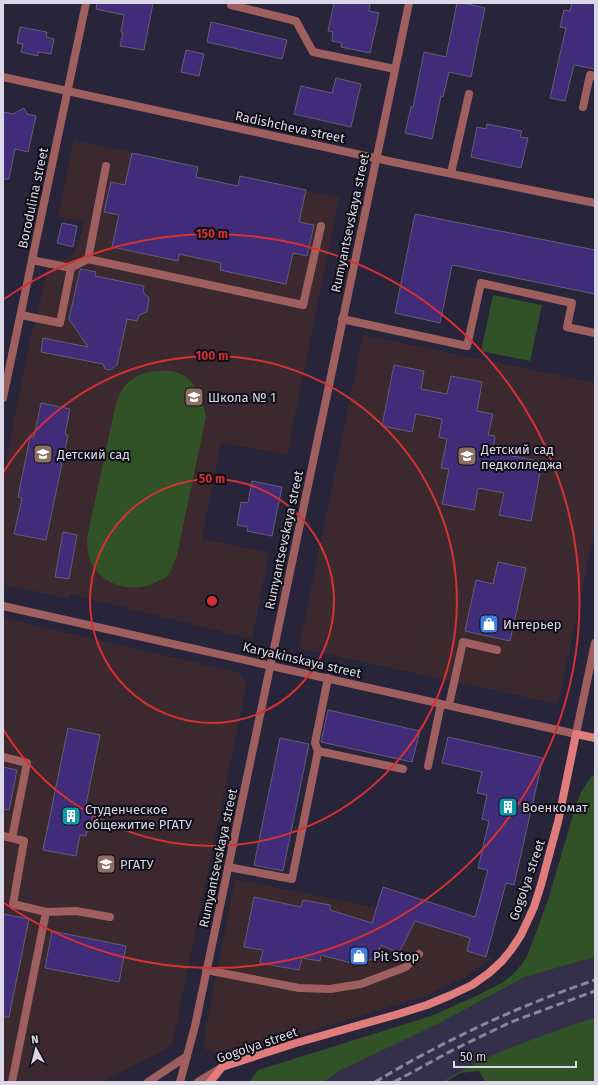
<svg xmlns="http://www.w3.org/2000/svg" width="598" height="1085" font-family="'Fira Sans',sans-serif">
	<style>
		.commercial { fill: #3c292d }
		.built { fill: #342f4a }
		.education { fill: #3c2930 }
		.green { fill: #315126 }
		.building { fill: #412c79; stroke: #615e75 }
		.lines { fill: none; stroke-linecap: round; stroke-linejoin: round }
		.lane { stroke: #9e5f5e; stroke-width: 8 }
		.street { stroke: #9e5f5e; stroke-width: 8 }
		.secondary { stroke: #e17c7c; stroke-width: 8 }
		.rail { stroke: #898697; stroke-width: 3; stroke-dasharray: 8 4; stroke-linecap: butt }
		.ring { fill: none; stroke: #d63132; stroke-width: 2 }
		.labels { text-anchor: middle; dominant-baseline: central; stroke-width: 4; stroke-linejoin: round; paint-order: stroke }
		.street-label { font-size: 13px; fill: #dad8e6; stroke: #100f18 }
		.poi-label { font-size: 13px; fill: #dad8e6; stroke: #100f18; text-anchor: start }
		.centre { fill: #d63132; stroke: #100f18; stroke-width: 2 }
		.ring-label { font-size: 12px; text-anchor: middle; font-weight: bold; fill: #d63132; stroke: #100f18; stroke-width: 4; stroke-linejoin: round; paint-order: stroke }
	</style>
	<rect width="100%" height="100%" fill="#282439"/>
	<path class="commercial" d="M452,545l82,18 -27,130 -83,-18z
		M235,879l142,29 93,30 -3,13 25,7 -24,18 -43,20 -178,55 -20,4 -15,-3 -5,-2 -3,-3 1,-14z"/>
	<path class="built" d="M595,957v60l-76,28 -59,26 -18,11h-118l15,-11 99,-47 87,-47z"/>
	<path class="education" d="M74,140l124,27 -2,10 42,9 2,-10 99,22 -52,257 -66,-13 -19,97 67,14 -17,86 -181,-45 -2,5 -66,-15v-108l30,-150h2l14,-68 9,2 8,-1 6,-4 7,-12 4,-21 -25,-6z
		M363,335l232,48v146l-37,175 -51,-11 27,-130 -82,-18 -28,130 -125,-27z
		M3,618l237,55 7,10 -75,362 -69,37h-100z"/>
	<path class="green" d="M493,295l49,10 -12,56 -49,-10z
		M153,371c8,0 18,-1 25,2 14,5 23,21 26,35 1,3 1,6 2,9l-29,138c-3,8 -5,16 -11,22 -3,2 -8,4 -11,6 -22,10 -49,4 -63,-18 -4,-7 -5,-18 -5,-27l29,-135c7,-20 16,-27 37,-32z
		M595,774v183l-70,20 -87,47 -99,47 -15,11h-78l5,-2 7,-10 173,-54 47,-21 25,-13 10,-8 10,-11 5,-9 21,-57 26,-89 6,-16 10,-15z
		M595,1017v65h-110l-6,-11 -19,2 -14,9h-4c47,-30 101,-46 153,-65z"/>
	<path class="building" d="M97,3h56l-9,47 -24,-4 3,-13 -2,-1 3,-17 -28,-6z
		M334,3h36l-1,8 10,2 -9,40 -29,-6 1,-4 -10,-2 1,-9 -5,-1z
		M457,3h6l22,5 -14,69 -22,-5 -6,25 -2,-1 -9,43 -27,-6 6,-26h2l11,-55 22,5z
		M572,3h23v66l-21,-4 -9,36 -15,-3 16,-70 -6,-1 4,-17 6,1z
		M211,22l76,18 -5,19 -75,-17z
		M20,27l27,5 -1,5 8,2 -3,15 -13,-2v4l-17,-4 2,-8 -6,-1z
		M186,50l18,4 -5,22 -18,-4z
		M336,78l25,6 -10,43 -57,-13 7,-28 31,7z
		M24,108l3,6 9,2 -8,36 -13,-3 -6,30h-6v-67l10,2z
		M487,124l35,7 -2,6 8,1 -7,30 -50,-11 6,-30 9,2z
		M132,153l66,14 -2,10 42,9 2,-10 66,14 -7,32 15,3 -7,31 -14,-3 -7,31 -66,-14 1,-7 -42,-9 -1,7 -66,-14 7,-32 -15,-3 7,-30 14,3z
		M415,214l180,36v44l-143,-29 -12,58 -45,-10z
		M62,223l15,3 -4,21 -16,-4z
		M81,269l15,3 -1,4 49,10 -1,6 6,6 -2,14 -8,3 -2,6 -10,-2 -10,46 -7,5 -5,-1 -2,-5 -62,-12 2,-14 45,9 -19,-28 11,-49z
		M394,365l30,6 -3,18 26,5 4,-18 31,6 -5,29 16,3 -5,21 7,1 -2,16 49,10 -11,59 -32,-6 5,-22 -26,-5 -4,22 -32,-6 7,-35 -8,-1 6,-29 -8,-2 3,-18 -26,-5 -4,18 -30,-6z
		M41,403l29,6 -5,25 3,1 -22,105 -32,-6 8,-36 -4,-1 12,-60h4z
		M252,481l30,6 -10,49 -25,-5 1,-4 -11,-2 4,-23 7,1z
		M63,532l14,3 -8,44 -14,-2z
		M498,562l28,6 -16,73 -45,-10 11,-51 17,4z
		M328,710l92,21 -8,31 -91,-20z
		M68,728l32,7 -14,69 6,1 -1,6h2l-1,10 -2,10h-3l-1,5 -6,-1 -4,21 -33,-6z
		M448,737l95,21 -29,127 -8,-2 -20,74 -19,-6 3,-13 -55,-17 -16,32 -18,-8 -6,14 -24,4 -30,-8 -1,6 -18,-3 -3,12 -39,-7 3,-13 -19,-3 10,-50 47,10 2,-7 27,5v5l42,13 11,-36 92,30 13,-47 -10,-2 11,-47 -7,-2 5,-24 -10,-2 5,-21 -40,-9z
		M280,738l29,6 -26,127 -29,-6z
		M3,767l14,3 -8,40 -6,-1z
		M3,914l26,5 -20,98h-6z
		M52,931l74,15 -7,36 -74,-14z"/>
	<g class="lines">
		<path class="lane" d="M231,5l65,16 17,31 82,17
			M583,107l7,-32 5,1
			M451,173l18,-79
			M88,259l18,-93
			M32,260l39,8 17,-9 215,46 18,-79
			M21,315l39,8 11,-55
			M342,319l125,27 14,-63 91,20 -5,24 28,6
			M328,678l-13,65 3,8 85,18
			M449,705l14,-63 34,8
			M3,757l24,6 -15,75
			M428,766l13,-62
			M3,836l21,5 -11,63 33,8 30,-1 34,6
			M228,867l64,12 26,-128
			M206,970l93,18 31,1 31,-5 45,-17 13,-13
			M12,1082l34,-170"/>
		<path class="street" d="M3,77l390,85 202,41
			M3,398l83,-395
			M3,606l573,128 19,-91
			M148,1082l39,-26
			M180,1082l15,-56 214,-1023
			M198,1082l23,-14"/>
		<path class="secondary" d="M210,1082l12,-15 74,-24 99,-28 32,-10 24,-10 21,-10 17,-12 13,-12 9,-11 10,-15 13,-28 7,-22 17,-63 18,-88 19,4"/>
		<path class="rail" d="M375,1082c70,-42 143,-76 220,-102
			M394,1082l59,-32 58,-28 84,-31"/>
	</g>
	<g class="ring">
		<circle cx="212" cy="601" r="122"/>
		<path d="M3 473A245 245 0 1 1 3 729"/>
		<path d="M4 299A367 367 0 1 1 4 903"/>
	</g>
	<defs>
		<symbol id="school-square" viewBox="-11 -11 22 22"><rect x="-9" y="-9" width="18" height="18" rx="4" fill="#8d6e63" stroke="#100f18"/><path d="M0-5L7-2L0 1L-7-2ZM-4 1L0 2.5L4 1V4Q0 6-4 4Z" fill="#fff"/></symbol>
		<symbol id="shop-square" viewBox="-11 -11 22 22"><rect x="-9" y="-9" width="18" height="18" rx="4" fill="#3f7fe0" stroke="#100f18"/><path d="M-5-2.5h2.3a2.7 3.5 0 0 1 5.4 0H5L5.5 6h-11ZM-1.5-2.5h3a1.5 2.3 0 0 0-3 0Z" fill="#fff"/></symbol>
		<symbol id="building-square" viewBox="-11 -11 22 22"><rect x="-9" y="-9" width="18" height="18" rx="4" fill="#0f9aa8" stroke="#100f18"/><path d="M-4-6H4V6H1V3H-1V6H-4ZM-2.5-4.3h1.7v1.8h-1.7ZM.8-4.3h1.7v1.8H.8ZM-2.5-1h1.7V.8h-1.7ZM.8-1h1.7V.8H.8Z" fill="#fff"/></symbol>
		<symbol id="university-square" viewBox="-11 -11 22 22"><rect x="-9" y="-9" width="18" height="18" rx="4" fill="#8d6e63" stroke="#100f18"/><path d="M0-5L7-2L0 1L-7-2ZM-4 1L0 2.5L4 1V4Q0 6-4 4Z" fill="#fff"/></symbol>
	</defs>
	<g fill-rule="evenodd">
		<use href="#school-square" x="183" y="386" width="22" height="22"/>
		<use href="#school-square" x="32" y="443" width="22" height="22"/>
		<use href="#school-square" x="456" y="445" width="22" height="22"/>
		<use href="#shop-square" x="478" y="613" width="22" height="22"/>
		<use href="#building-square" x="497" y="796" width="22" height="22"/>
		<use href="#building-square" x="60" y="805" width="22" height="22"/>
		<use href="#university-square" x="95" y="853" width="22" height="22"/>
		<use href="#shop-square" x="348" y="945" width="22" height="22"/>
	</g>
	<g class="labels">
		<g class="street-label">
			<text transform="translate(290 127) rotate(12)">Radishcheva street</text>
			<text transform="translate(33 198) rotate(-78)">Borodulina street</text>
			<text transform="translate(350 223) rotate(-78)">Rumyantsevskaya street</text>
			<text transform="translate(284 540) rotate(-78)">Rumyantsevskaya street</text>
			<text transform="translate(302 660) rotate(13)">Karyakinskaya street</text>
			<text transform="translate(218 858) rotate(-78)">Rumyantsevskaya street</text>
			<text transform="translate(527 880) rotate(-71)">Gogolya street</text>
			<text transform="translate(257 1045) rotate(-19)">Gogolya street</text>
		</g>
		<g class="poi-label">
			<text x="208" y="397">Школа № 1</text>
			<text x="481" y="449">Детский сад<tspan x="481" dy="15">педколледжа</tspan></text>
			<text x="57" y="454">Детский сад</text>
			<text x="503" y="624">Интерьер</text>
			<text x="522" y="807">Военкомат</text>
			<text x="85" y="809">Студенческое<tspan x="85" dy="15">общежитие РГАТУ</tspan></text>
			<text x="120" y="864">РГАТУ</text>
			<text x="373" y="956">Pit Stop</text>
		</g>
	</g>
	<circle cx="212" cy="601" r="6" class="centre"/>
	<g class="ring-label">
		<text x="212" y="238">150 m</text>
		<text x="212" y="360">100 m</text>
		<text x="212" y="483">50 m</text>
	</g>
	<rect width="598" height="1085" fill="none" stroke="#dad8e6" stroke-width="8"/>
	<g transform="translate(36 1049) rotate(353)" stroke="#100f18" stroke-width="3" paint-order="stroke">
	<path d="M0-3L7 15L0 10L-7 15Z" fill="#dad8e6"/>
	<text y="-6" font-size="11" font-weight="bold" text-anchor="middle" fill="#dad8e6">N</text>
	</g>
	<path d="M454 1061v6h122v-6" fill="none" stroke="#dad8e6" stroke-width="2"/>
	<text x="460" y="1061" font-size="12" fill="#dad8e6" stroke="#100f18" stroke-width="3" paint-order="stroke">50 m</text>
</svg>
